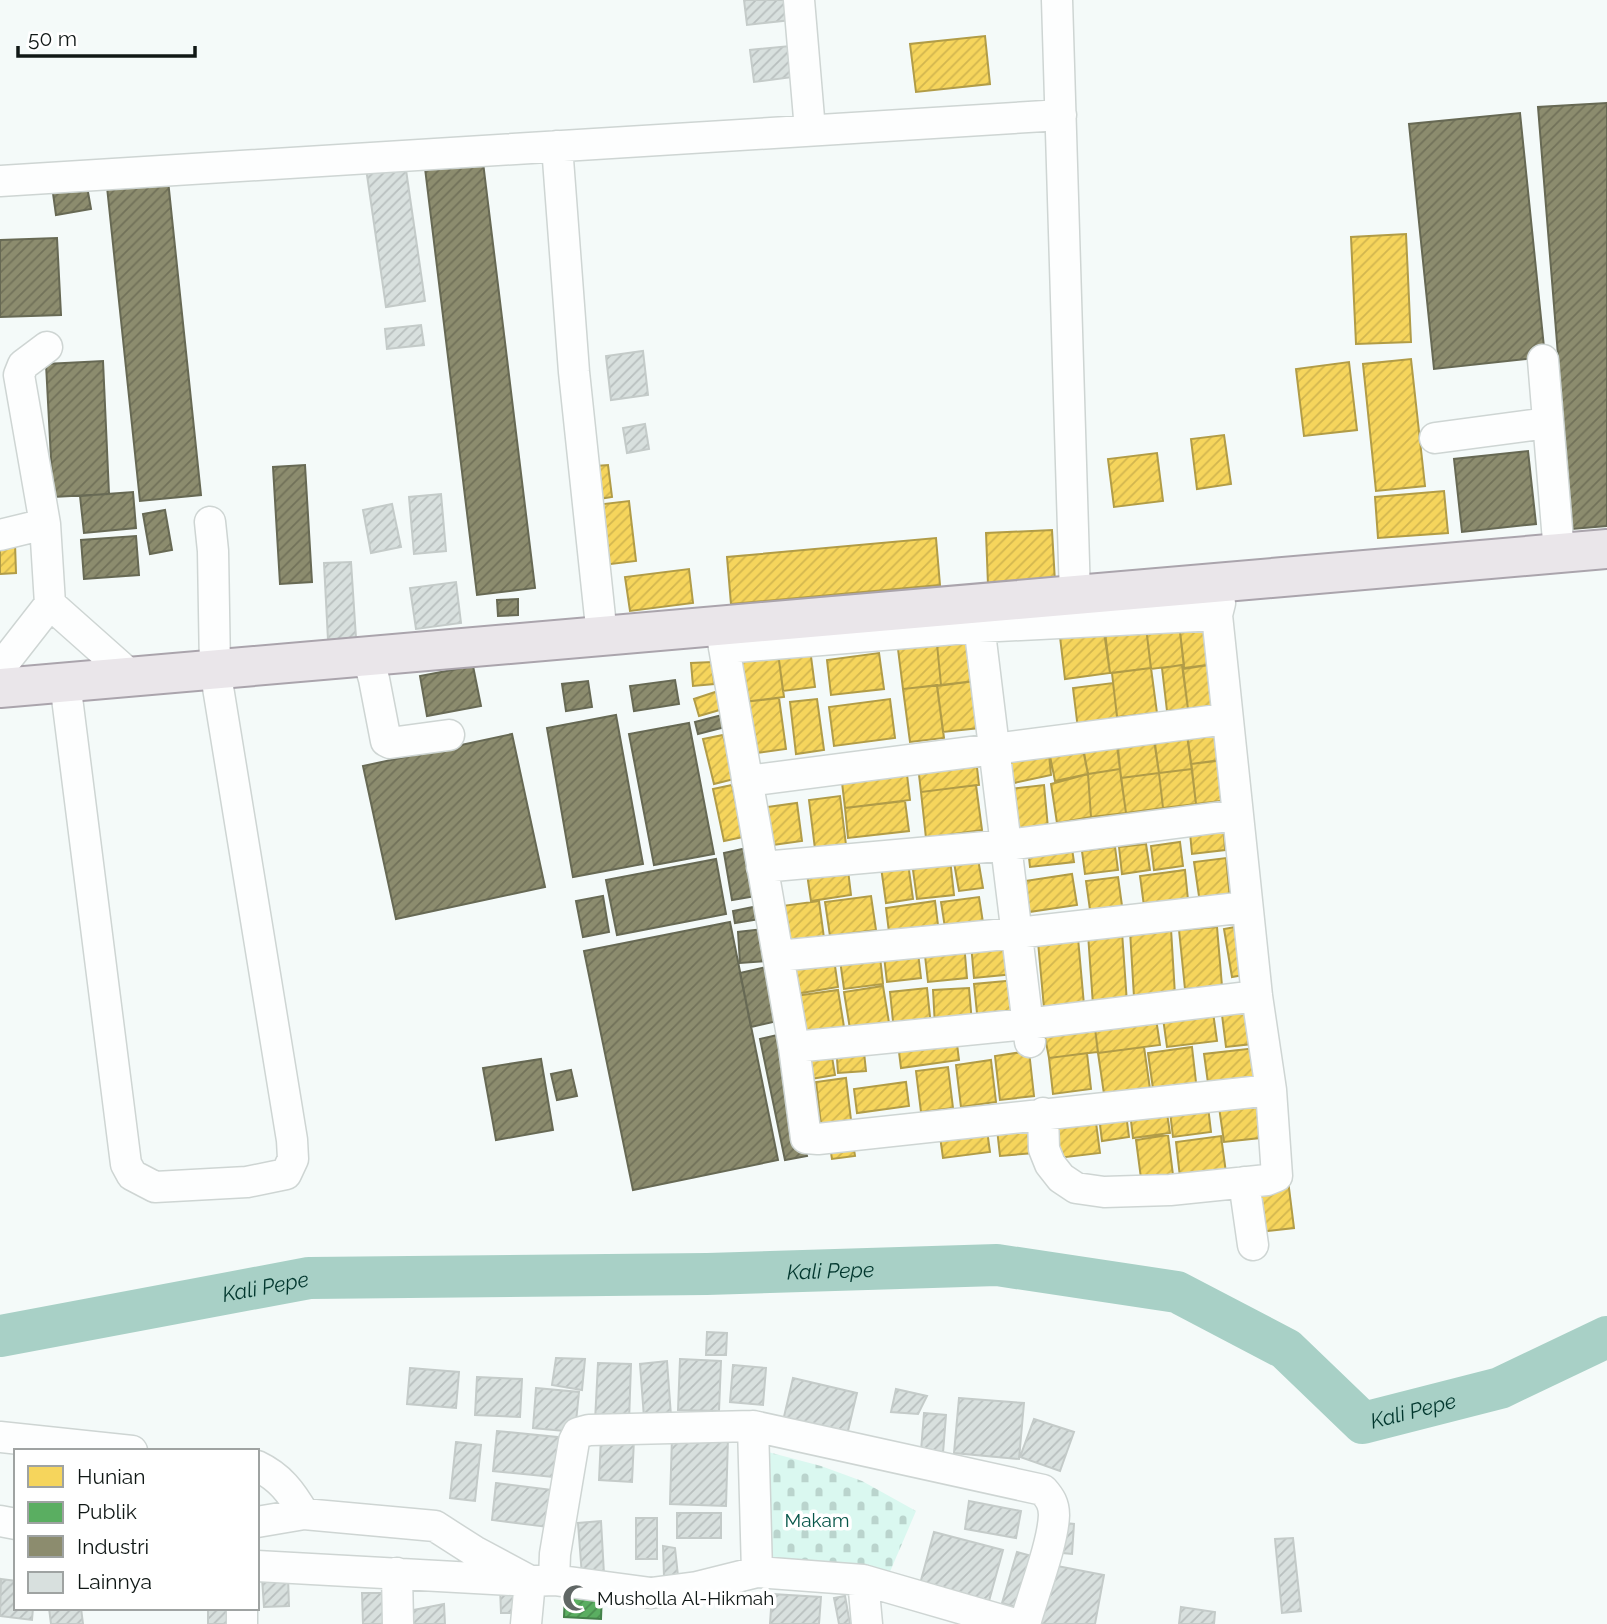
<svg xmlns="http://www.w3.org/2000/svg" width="1607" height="1624" font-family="Raleway,sans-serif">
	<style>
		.cemetery { fill: url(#cemetery-stones) }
		.homes { fill: url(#homes-hatch); stroke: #b19c47; stroke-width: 2 }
		.public { fill: url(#public-hatch); stroke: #44814a; stroke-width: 2 }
		.industry { fill: url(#industry-hatch); stroke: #676954; stroke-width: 2 }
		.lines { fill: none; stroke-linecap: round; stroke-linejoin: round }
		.river { stroke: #a8d0c6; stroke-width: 42 }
		.building { fill: url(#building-hatch); stroke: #c4cbc9; stroke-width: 2 }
		.minor-casing { stroke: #ced5d3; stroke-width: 33 }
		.major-casing { stroke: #aaa4ac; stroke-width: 42 }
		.minor { stroke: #fdfefe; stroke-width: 30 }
		.major { stroke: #eae6ea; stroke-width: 38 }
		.labels { text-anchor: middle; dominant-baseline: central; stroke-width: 7; stroke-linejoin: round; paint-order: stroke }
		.park-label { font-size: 19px; fill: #075649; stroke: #fff }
		.poi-label { font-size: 19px; fill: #101816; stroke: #fff; text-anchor: start }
		.water-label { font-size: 21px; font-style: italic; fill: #02372e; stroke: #fff }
	</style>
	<defs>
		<pattern id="cemetery-stones" width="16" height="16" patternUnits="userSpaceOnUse" patternTransform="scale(1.75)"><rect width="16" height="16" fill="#daf8f0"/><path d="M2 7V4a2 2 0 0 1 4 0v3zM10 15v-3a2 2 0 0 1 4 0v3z" fill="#bad4cd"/></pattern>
		<pattern id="homes-hatch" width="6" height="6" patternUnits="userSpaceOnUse" patternTransform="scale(1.75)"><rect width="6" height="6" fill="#f6d55c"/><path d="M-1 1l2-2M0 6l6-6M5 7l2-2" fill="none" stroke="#d2b64f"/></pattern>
		<pattern id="public-hatch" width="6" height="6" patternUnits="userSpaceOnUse" patternTransform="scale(1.75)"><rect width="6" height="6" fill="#5aae61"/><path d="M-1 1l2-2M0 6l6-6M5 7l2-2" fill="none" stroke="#498d4f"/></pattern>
		<pattern id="industry-hatch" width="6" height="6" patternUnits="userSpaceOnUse" patternTransform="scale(1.75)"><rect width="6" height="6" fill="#8c8c6e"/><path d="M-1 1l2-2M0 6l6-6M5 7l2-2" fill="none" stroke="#717159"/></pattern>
		<pattern id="building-hatch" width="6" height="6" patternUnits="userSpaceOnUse" patternTransform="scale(1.75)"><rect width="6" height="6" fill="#d8e0de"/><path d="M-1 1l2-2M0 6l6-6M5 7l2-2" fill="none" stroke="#b8bfbe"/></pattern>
	</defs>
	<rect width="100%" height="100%" fill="#f4faf9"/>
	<path class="cemetery" d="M768,1452l53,14 41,15 54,30 -30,70 -116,-18z"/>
	<path class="homes" d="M985,36l5,48 -74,8 -6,-48z
		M1406,234l5,108 -55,2 -5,-107z
		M1411,359l14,127 -49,5 -13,-127z
		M1349,362l8,68 -53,6 -8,-67z
		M1224,435l7,49 -34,5 -6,-50z
		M1157,453l6,48 -49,6 -6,-48z
		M608,465l4,32 -13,2 -3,-33z
		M1444,491l4,42 -70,5 -3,-41z
		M629,501l7,60 -33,4 -8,-60z
		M1052,530l3,52 -67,3 -2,-52z
		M936,538l4,47 -209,19 -4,-47z
		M0,543h15l1,30 -16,1z
		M689,569l4,34 -63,8 -5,-34z
		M1209,619l6,45 -31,4 -5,-45z
		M1179,623l5,42 -33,4 -5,-42z
		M1146,627l5,41 -41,5 -5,-41z
		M1104,632l6,41 -45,6 -5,-42z
		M978,639l5,41 -42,5 -4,-41z
		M937,644l4,41 -38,4 -5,-40z
		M810,649l5,38 -32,4 -5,-38z
		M778,653l6,44 -41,5 -6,-44z
		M879,653l5,36 -53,6 -4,-35z
		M712,662l2,22 -21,2 -2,-23z
		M1215,664l5,41 -32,4 -5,-40z
		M1182,665l6,44 -21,2 -5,-43z
		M1151,668l6,45 -40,4 -5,-44z
		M983,680l6,47 -46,5 -6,-46z
		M1113,683l5,41 -40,5 -5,-41z
		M937,685l7,53 -34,4 -7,-53z
		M718,691l5,18 -24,7 -5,-17z
		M779,698l7,51 -37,5 -6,-52z
		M817,699l7,51 -28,4 -6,-52z
		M890,699l5,39 -61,8 -5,-39z
		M1223,723l5,36 -37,5 -5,-36z
		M1187,733l5,36 -33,4 -5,-36z
		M723,735l11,44 -20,5 -11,-45z
		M1117,738l3,31 -32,5 -6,-32z
		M1154,740l5,33 -38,5 -4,-33z
		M1048,745l3,30 -37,8 -11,-30z
		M1082,745l6,29 -33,7 -7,-35z
		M976,759l3,26 -58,7 -3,-26z
		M1225,760l5,40 -34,4 -5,-40z
		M906,766l4,34 -65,8 -4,-34z
		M1120,769l6,44 -35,4 -3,-43z
		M1192,769l4,35 -33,4 -4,-35z
		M1159,773l4,35 -37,5 -5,-35z
		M1088,774l3,43 -34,6 -6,-39z
		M732,785l11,52 -19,4 -11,-52z
		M976,785l6,45 -56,8 -5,-46z
		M1044,785l4,43 -35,3 -4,-42z
		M840,796l6,49 -31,4 -6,-49z
		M905,801l4,30 -61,7 -3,-30z
		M797,803l5,38 -37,5 -5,-38z
		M1223,819l2,31 -33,4 -3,-32z
		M1071,842l3,20 -44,5 -2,-19z
		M1180,842l3,24 -29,4 -3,-24z
		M1146,844l4,26 -28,4 -3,-27z
		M1115,847l3,23 -33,4 -3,-23z
		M977,853l6,35 -24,3 -6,-34z
		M1226,858l4,41 -30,4 -6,-41z
		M950,859l4,36 -37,4 -5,-36z
		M847,862l4,33 -40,6 -5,-34z
		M908,863l5,36 -27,4 -5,-36z
		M1185,870l3,30 -44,6 -4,-30z
		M1072,874l5,31 -48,7 -4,-31z
		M1118,877l5,36 -32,4 -5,-36z
		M871,896l5,34 -46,6 -5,-34z
		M979,897l5,32 -38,5 -5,-32z
		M819,901l5,37 -37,5 -5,-37z
		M935,901l4,32 -49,7 -4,-32z
		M1241,926l8,48 -17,3 -8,-48z
		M1217,927l5,59 -37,3 -6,-59z
		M1171,929l4,66 -41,2 -4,-66z
		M1122,932l5,71 -34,2 -5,-71z
		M1078,938l6,67 -40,3 -6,-66z
		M1010,940l4,34 -40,4 -3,-34z
		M964,943l3,35 -39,4 -4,-35z
		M917,944l4,34 -34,4 -4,-34z
		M879,948l4,36 -39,5 -5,-36z
		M833,952l5,35 -43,7 -5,-35z
		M1016,980l4,38 -42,5 -4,-39z
		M883,986l7,43 -39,6 -7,-43z
		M927,988l4,38 -37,5 -4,-39z
		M969,988l3,35 -37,3 -2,-36z
		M838,990l7,43 -43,7 -7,-44z
		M1247,1003l5,41 -26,3 -5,-40z
		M1212,1005l5,36 -50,6 -5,-36z
		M1155,1012l5,33 -62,8 -4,-33z
		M1094,1020l4,32 -49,6 -6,-32z
		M956,1036l3,24 -58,8 -3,-24z
		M863,1043l3,28 -28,2 -2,-28z
		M830,1045l5,30 -30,5 -4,-31z
		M1144,1047l6,42 -46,5 -6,-41z
		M1192,1047l5,44 -43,5 -6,-43z
		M1256,1048l4,35 -51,7 -5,-36z
		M1029,1051l5,45 -34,4 -5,-44z
		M1087,1053l4,36 -38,5 -4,-36z
		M991,1060l5,42 -35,5 -5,-42z
		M948,1067l5,41 -32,4 -5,-41z
		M846,1078l5,42 -30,4 -5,-42z
		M906,1082l3,24 -52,7 -3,-24z
		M1207,1098l4,34 -38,5 -4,-34z
		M1256,1102l4,36 -36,4 -5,-35z
		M1166,1107l4,26 -37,5 -3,-26z
		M1126,1114l3,23 -27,4 -3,-24z
		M1095,1115l5,38 -42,5 -5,-38z
		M1031,1117l3,36 -34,3 -4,-36z
		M986,1123l4,29 -47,6 -4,-29z
		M1168,1135l6,48 -32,3 -6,-46z
		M1221,1136l6,44 -46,6 -5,-44z
		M852,1137l3,19 -23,3 -3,-18z
		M1288,1180l6,48 -34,4 -6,-47z"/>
	<path class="public" d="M565,1591l37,1 -1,27 -37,-2z"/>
	<path class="industry" d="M1607,103v423l-35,3 -34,-422z
		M1520,113l25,244 -111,12 -25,-245z
		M482,154l53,434 -58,7 -53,-435z
		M168,180l33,315 -61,6 -33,-314z
		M86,181l5,28 -35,6 -4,-29z
		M57,238l4,77 -61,2v-77z
		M103,361l6,133 -56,3 -7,-133z
		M1528,451l8,73 -74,8 -8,-73z
		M305,465l7,117 -32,2 -7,-117z
		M133,492l3,36 -52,5 -4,-37z
		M165,510l7,40 -22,4 -7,-40z
		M136,536l3,39 -55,4 -3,-39z
		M518,599v16l-20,1 -1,-16z
		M473,666l8,40 -54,10 -7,-40z
		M675,680l4,24 -45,7 -4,-25z
		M588,681l4,26 -26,4 -4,-27z
		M726,714l3,12 -31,8 -3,-12z
		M616,715l27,149 -70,13 -26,-149z
		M689,723l25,131 -60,11 -25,-131z
		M512,734l33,153 -149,32 -33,-153z
		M747,848l9,48 -24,4 -8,-47z
		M716,859l10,55 -109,21 -11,-55z
		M603,896l6,36 -26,5 -7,-36z
		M763,905l2,13 -30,5 -2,-12z
		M730,922l48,238 -145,30 -49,-239z
		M763,929l3,32 -26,2 -2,-31z
		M775,965l11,54 -35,8 -11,-54z
		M782,1034l25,122 -22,4 -25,-121z
		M541,1059l12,71 -57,10 -13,-72z
		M571,1070l6,26 -20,4 -6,-26z"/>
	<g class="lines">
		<path class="river" id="s1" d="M0,1336l309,-58 398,-4 290,-9 180,27 109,57 77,74 137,-35 107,-51"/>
	</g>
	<path class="building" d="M744,0h44l3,20 -44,5z
		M790,46l3,31 -39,5 -4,-32z
		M405,163l20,138 -39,6 -20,-139z
		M421,325l3,20 -37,4 -2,-20z
		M643,351l5,44 -37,5 -5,-44z
		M645,424l4,25 -22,4 -4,-25z
		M441,494l5,57 -32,3 -5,-57z
		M392,504l9,43 -30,6 -8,-43z
		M351,562l5,76 -28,2 -4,-77z
		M456,582l5,41 -45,6 -6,-41z
		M707,1332l20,1 -1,22h-20z
		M556,1358l29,1 -3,31 -30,-5z
		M680,1359l41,2 -2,50 -41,-1z
		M667,1361l4,55 -27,2 -4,-54z
		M598,1363l33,1 -2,58 -34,-1z
		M733,1365l33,3 -3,37 -33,-3z
		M410,1368l49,4 -3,36 -49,-4z
		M477,1377l45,2 -2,38 -45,-2z
		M793,1378l64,15 -10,42 -64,-14z
		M536,1388l43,4 -4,40 -42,-4z
		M896,1389l31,7 -9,18 -27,-2z
		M959,1398l65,5 -5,56 -65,-6z
		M924,1413l22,2 -3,38 -22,-2z
		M1034,1419l40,13 -14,39 -40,-14z
		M497,1431l70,7 -4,40 -70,-7z
		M672,1436l56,2 -2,68 -56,-2z
		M601,1437l33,2 -2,43 -33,-2z
		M456,1442l25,3 -6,56 -25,-3z
		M496,1483l65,8 -5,37 -64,-8z
		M969,1501l52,10 -5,27 -51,-9z
		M677,1513h44v25h-44z
		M636,1518h21v41h-21z
		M601,1521l3,53 -22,2 -4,-53z
		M1065,1523l9,1 -2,30 -9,-1z
		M934,1532l69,18 -14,51 -69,-17z
		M1293,1538l8,73 -19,2 -7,-74z
		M663,1546l12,2 3,28h-14z
		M1017,1552l18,5 -15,51 -18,-5z
		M1052,1565l52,10 -9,49h-55z
		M288,1577l1,29 -25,1 -2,-29z
		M1,1579l15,2v27h17l-1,12 -32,-4z
		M500,1587h20v26h-19z
		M362,1593h33l1,31h-33z
		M772,1594l49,3 -2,27h-49z
		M845,1596l5,28h-11l-5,-26z
		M444,1604l1,20h-37v-13z
		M1181,1607l34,5 -1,12h-35z
		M49,1608h32l2,16h-32z
		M208,1608h25v16h-25z"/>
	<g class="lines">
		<defs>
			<path id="minor" d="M799,0l11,130
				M1057,0l18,596
				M557,146l17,226 28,264
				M0,181l1061,-66
				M47,347l-24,18 -4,10 26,149 5,80 81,72
				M1543,360l16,193
				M1435,438l113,-15
				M0,535l45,-11
				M977,608l53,434
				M722,636l72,411 12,91 12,1 453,-49
				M724,648l255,-21 238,-12
				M367,656l7,23 12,62 4,2 59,-8
				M0,668l50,-64
				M65,682l61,482 6,11 23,12 92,-5 39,-8 7,-15 -1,-19 -77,-471 -2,-118 -3,-29
				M747,781l479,-62
				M762,867l246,-22 229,-30
				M778,956l238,-23 231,-26
				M794,1047l233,-23 230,-28
				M1043,1113l1,36 6,15 11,14 15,10 28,4 66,-2 97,-10 10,-4 -6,-86 -14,-94 -40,-381 3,-12
				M1244,1182l9,63
				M753,1426l4,146
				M0,1437l132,14
				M257,1466c23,11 34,26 47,48
				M0,1521l16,3
				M257,1522l47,-8 131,12 39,25 56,30 -4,43
				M257,1566l273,15 24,-1 97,13 46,-6 60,-15 106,8 152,44
				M397,1573l1,51
				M554,1580l1,-26 19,-113 4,-8 11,-3 164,-4 290,64c7,8 11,14 11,25 -1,29 -21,79 -29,109
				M863,1580l4,44
				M242,1624v-16"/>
			<path id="major" d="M0,688l1607,-139"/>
		</defs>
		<use href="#minor" class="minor-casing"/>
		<use href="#major" class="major-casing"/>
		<use href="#minor" class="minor"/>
		<use href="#major" class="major"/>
	</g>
	<defs>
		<symbol id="mosque-bare" viewBox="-9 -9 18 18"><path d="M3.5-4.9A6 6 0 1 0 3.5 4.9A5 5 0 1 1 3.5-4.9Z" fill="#606765" stroke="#fff" stroke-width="2.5" paint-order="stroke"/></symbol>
	</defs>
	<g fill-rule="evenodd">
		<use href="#mosque-bare" x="557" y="1579" width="38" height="38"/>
	</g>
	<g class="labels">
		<g class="park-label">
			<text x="817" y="1520">Makam</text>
		</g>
		<g class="poi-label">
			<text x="597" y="1598">Musholla Al-Hikmah</text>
		</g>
		<g class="water-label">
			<text stroke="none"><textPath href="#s1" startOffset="836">Kali Pepe</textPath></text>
			<text stroke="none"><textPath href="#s1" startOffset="270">Kali Pepe</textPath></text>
			<text stroke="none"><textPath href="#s1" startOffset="1466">Kali Pepe</textPath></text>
		</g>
	</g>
	<rect x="14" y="1449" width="245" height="161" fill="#ffffff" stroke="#9fa3a2" stroke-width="2"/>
	<rect x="28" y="1466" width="35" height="21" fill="#f6d55c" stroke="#9fa3a2" stroke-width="2"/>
	<text x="77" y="1484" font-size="21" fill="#101816">Hunian</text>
	<rect x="28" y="1502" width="35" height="21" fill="#5aae61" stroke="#9fa3a2" stroke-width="2"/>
	<text x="77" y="1519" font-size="21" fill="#101816">Publik</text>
	<rect x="28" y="1536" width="35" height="21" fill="#8c8c6e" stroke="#9fa3a2" stroke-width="2"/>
	<text x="77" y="1554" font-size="21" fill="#101816">Industri</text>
	<rect x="28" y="1572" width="35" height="21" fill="#d8e0de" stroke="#9fa3a2" stroke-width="2"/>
	<text x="77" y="1589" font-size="21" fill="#101816">Lainnya</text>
	<path d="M18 46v10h177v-10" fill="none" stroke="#101816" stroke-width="3.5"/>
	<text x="28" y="46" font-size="21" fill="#101816" stroke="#ffffff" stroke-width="5" paint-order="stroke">50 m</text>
</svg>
